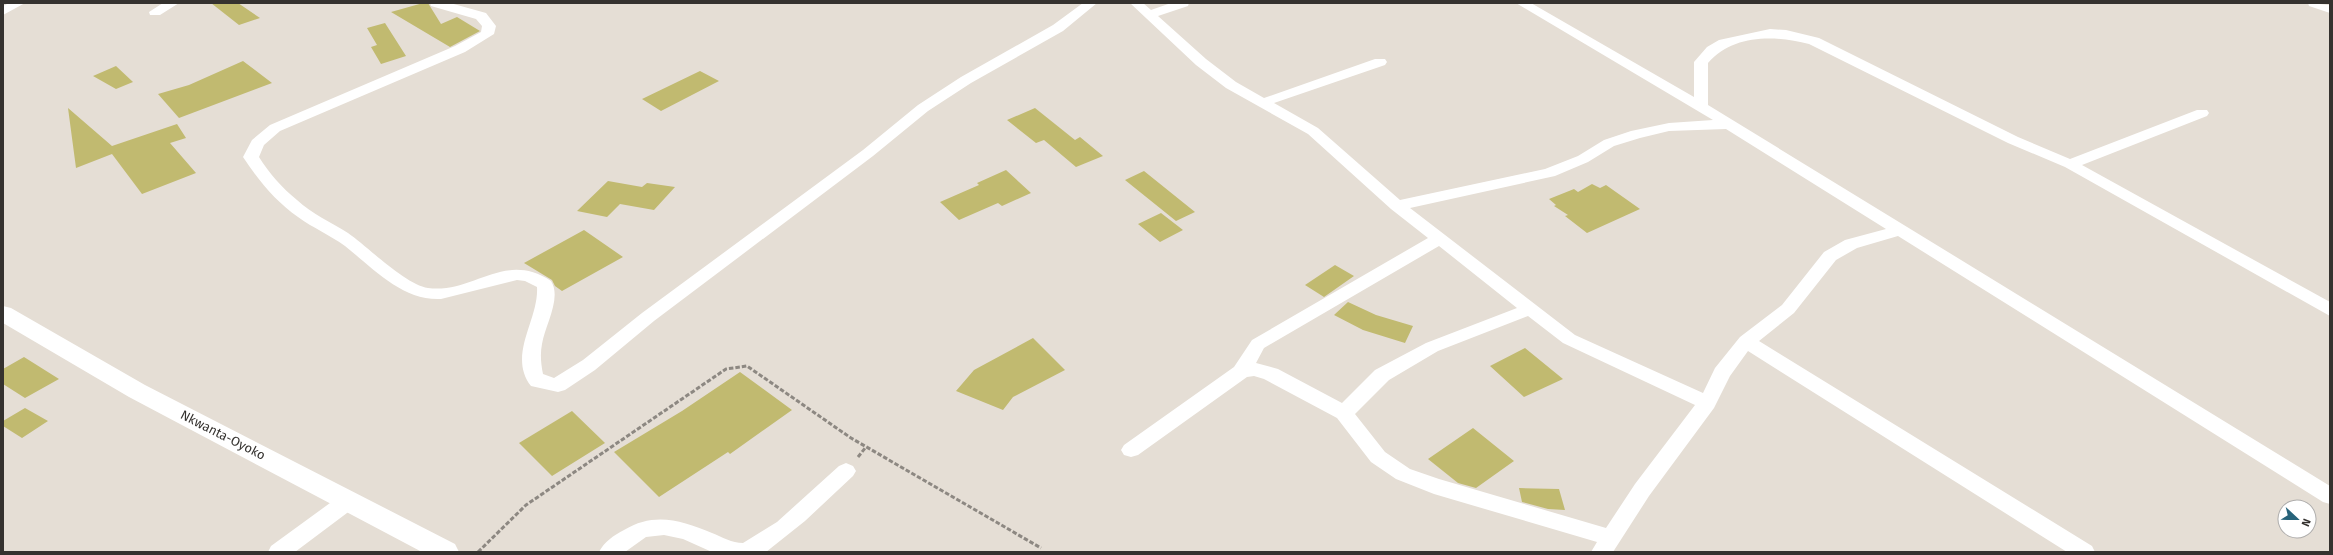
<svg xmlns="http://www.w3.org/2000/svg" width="2333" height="555" font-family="'Fira Sans',sans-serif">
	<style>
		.building { fill: #c1ba70 }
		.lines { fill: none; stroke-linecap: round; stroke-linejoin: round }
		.path { stroke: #8d8882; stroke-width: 3; stroke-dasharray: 4.5 2; stroke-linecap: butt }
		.minor { fill: #fff; fill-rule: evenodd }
		.tertiary { fill: #fff; fill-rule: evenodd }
		.labels { text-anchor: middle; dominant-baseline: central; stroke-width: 3; stroke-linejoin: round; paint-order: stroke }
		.street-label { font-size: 13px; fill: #35322f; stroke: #fff }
	</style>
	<rect width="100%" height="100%" fill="#e5ded5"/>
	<path class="building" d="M211,3h27l22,15 -21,7z
		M423,3h5l13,21 16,-7 23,14 -30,16 -59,-35z
		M385,23l21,33 -25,8 -10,-17 6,-2 -10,-17z
		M243,61l29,22 -93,35 -21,-24 31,-9z
		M116,66l17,16 -17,7 -23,-13z
		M700,71l19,10 -58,30 -19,-12z
		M68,108l44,38 65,-22 9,14 -16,5 26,30 -54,21 -30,-40 -36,14z
		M1035,108l40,32 5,-3 23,19 -27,11 -32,-27 -8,3 -29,-23z
		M1006,170l25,23 -29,13 -4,-3 -39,17 -19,-18 39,-17 -2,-2z
		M1144,171l51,41 -19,9 -51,-41z
		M608,181l34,6 5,-4 28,4 -21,23 -34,-6 -13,13 -30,-6z
		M1592,184l8,4 6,-3 34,24 -53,24 -22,-17 3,-1 -14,-9 2,-1 -7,-6 25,-10 4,3z
		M1161,213l22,17 -23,12 -22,-18z
		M584,230l39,27 -61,34 -7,-5 -3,-6 -28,-17z
		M1335,265l19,11 -30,21 -19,-12z
		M1348,302l28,13 37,11 -8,17 -42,-13 -29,-15z
		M1033,338l32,32 -52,27 -10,13 -47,-19 18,-21z
		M1525,348l38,31 -39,18 -34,-31z
		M24,357l35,22 -34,19 -22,-14v-15z
		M740,372l52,38 -62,44 -2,-2 -69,45 -45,-45 68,-41z
		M25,408l23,13 -26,17 -19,-12v-5z
		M572,411l33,32 -53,33 -33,-33z
		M1473,428l41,33 -38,27 -18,-5 -30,-24z
		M1519,488l40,1 6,21 -17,-1 -26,-7z"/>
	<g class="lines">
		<path class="path" d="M858,457l8,-10
			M478,552l48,-47 200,-136 21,-3 104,72 190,110"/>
		<path class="minor" d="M9,3h16l-22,12v-9z
			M163,3h16l-19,12h-10l-1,-3z
			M430,3h20l36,10 10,13 -2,8 -29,18 -185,79 -16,14 -5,12c10,16 23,31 38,43 15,14 34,22 51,33 20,14 58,52 80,55 45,6 76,-38 123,-7 11,17 -6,44 -9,63 -2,10 -1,20 1,30l11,4 29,-18 59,-47 221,-163 55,-45 43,-28 92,-52 30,-22h14l-34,28 -92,52 -43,28 -55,45 -219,165 -59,49 -30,20 -7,2 -27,-6c-24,-31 8,-66 6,-99l-12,-6 -8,-1 -76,19c-39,2 -68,-31 -96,-53 -15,-11 -32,-18 -47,-29 -22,-15 -40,-37 -55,-60l9,-17 18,-15 185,-79 26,-14 1,-6 -6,-7 -45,-13z
			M1130,3h13l8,7 20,-7h18l-1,3 -30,10 48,43 30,23 28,16 111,-39h10l2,3 -2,3 -111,38 44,25 82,72 145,-31 33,-13 26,-16 27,-9 38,-8 44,-3 -197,-117h15l163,94v-35l13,-15 12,-7 51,-11 16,1 33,8 199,99 52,22 127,-49h10l2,3 -2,3 -125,49 248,137v14l-265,-149 -57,-24 -199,-99c-34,-9 -76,-10 -101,19v42l622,381v18l-7,-2 -425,-266 -41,12 -21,12 -42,53 -35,28 333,205 3,6h-28l-319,-201 -18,25 -16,32 -65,88 -36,56h-22l6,-10 -163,-48 -38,-15 -25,-17 -34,-44 -73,-39 -10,-3 -7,1 -109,78 -7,2 -7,-2 -3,-5 3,-5 110,-78 18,-27 176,-102 -37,-29 -83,-75 -82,-46 -30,-23zM1726,129l160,100 -41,11 -21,12 -42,53 -42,32 -25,31 -12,25 -128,-58 -165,-127 145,-32 33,-14 26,-16 26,-8 29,-7zM1439,246l78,62 -91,35 -51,27 -33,33 -64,-34 -22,-6 8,-15zM1528,316l35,27 132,62 -60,79 -29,44 -167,-49 -29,-10 -25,-17 -30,-38 34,-34 49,-29z
			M2308,3l22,2v8l-21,-7z
			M846,463l7,3 3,5 -3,5 -48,45 -39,31h-54l-29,-13 -19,-4 -18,2 -21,15h-26c5,-10 15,-17 25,-22 30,-18 57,-10 88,3 10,4 20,10 31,10l34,-21 62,-56z
			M348,493l7,2 3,6 -3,6 -60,45h-27l3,-6 70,-51z"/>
		<path class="tertiary" d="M3,306l8,2 134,77 310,159 4,8h-37l-293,-155 -126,-74z"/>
	</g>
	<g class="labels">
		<g class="street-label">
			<text transform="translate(223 435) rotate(27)">Nkwanta-Oyoko</text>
		</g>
	</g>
	<rect width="2333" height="555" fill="none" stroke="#35322f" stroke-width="8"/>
	<g transform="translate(2297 519) rotate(112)"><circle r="19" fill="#ffffff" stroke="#aeadac"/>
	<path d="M0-3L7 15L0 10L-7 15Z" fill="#27637a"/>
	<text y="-6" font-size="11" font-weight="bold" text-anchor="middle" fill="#35322f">N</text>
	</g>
</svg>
